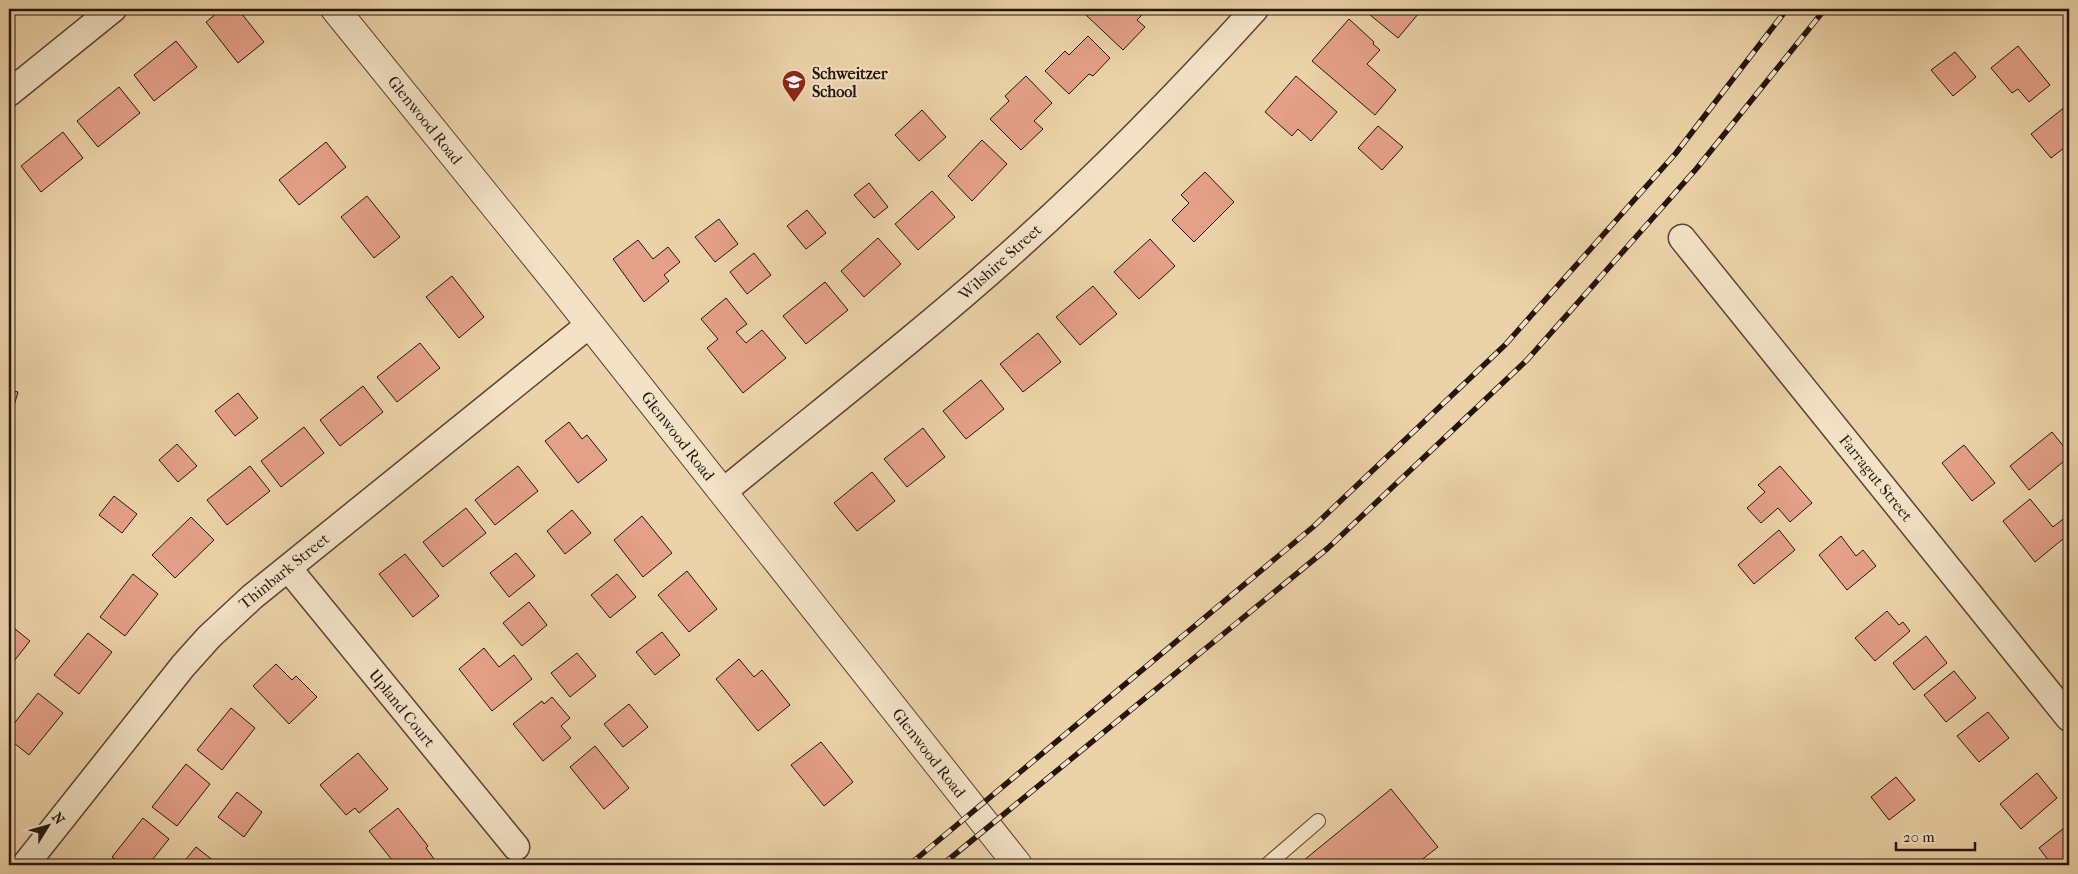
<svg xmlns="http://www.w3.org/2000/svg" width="2078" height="874" font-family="'IM FELL French Canon',serif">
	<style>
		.building { fill: #e4a088; stroke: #26140c }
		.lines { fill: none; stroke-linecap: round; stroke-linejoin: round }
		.service-casing { stroke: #584433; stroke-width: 16 }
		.minor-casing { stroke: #584433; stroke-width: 29 }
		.tertiary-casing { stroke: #584433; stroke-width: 30 }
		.service { stroke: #f3e2c6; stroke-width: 14 }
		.minor { stroke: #f3e2c6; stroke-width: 26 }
		.tertiary { stroke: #f3e2c6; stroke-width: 28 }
		.rail-casing { stroke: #26140c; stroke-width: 5.5 }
		.rail { stroke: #f3e2c6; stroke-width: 4; stroke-dasharray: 11; stroke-linecap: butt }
		.labels { text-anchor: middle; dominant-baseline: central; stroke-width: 4; stroke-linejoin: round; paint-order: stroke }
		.poi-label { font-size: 16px; font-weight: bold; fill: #26140c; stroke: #f3e2c6; text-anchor: start }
		.street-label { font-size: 16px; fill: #26140c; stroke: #f3e2c6 }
	</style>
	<rect width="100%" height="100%" fill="#ecd2a8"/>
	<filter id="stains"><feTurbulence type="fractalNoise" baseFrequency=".004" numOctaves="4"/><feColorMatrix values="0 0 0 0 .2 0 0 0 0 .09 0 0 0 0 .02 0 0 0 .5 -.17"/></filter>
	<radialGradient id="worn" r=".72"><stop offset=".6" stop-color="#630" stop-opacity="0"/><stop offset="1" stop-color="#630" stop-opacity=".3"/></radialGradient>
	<path class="building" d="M222,9h16l26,33 -26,21 -32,-41z
		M1092,9h56l-11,11 8,7 -22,23 -37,-35z
		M1374,9h42l3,4 -21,25 -29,-24z
		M1349,19l25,23 -1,2 7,6 -13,14 29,26 -21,25 -63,-54z
		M1088,36l22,22 -17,18 -4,-2 -20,20 -24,-23 20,-20 4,4z
		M176,41l21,26 -43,34 -20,-26z
		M2018,46l32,39 -21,17 -11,-13 -6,4 -21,-25z
		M1955,52l21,25 -23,19 -22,-26z
		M1026,76l26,27 -18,18 9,8 -22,21 -31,-31 19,-18 -4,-5z
		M1296,76l41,36 -26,29 -13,-12 -6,7 -27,-24z
		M119,87l21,26 -42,34 -21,-26z
		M2066,106l3,3v35l-18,14 -20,-24z
		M922,110l24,27 -27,24 -24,-26z
		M1378,126l25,21 -21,23 -24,-22z
		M63,132l20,26 -42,34 -20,-26z
		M982,140l25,24 -35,37 -24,-25z
		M326,142l20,25 -47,38 -20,-25z
		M1205,172l29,30 -40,40 -22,-22 17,-17 -8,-8z
		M869,183l19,24 -14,11 -20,-23z
		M932,191l23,26 -37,33 -23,-26z
		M367,196l33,41 -26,21 -33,-41z
		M807,210l19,23 -20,16 -19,-23z
		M719,219l19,25 -23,18 -20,-25z
		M878,238l23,26 -37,33 -23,-26z
		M1150,239l25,27 -36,33 -25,-27z
		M638,240l15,19 15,-12 12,15 -16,13 5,6 -25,21 -31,-43z
		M754,253l17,22 -24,19 -17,-22z
		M452,276l32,41 -25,21 -33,-41z
		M825,282l23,28 -42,34 -23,-28z
		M1093,286l24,28 -37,31 -24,-28z
		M726,298l21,26 -11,8 10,11 16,-13 24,28 -43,35 -36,-45 11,-9 -17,-20z
		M1038,333l23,29 -38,30 -23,-28z
		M420,343l20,25 -43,34 -20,-25z
		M981,380l23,29 -38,30 -23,-28z
		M363,386l20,26 -43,34 -20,-26z
		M9,390l9,2 -8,27 -1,-1z
		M238,393l20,25 -23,18 -20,-25z
		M569,422l13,17 5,-4 20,25 -29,23 -33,-42z
		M304,427l20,26 -43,34 -20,-26z
		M923,428l22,29 -38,30 -23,-28z
		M2052,432l17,21v4l-40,33 -19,-24z
		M177,444l20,22 -19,16 -19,-22z
		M1964,445l31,38 -23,18 -30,-38z
		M250,466l20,25 -43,34 -20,-25z
		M518,466l20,25 -43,34 -20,-25z
		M1780,466l32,37 -22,19 -12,-14 -17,15 -14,-15 18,-16 -7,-7z
		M872,472l23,29 -38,30 -23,-28z
		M114,496l23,18 -15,19 -23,-18z
		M2030,499l23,28 14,-11 2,3v15l-34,28 -32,-41z
		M466,508l20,25 -43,34 -20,-25z
		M572,510l19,23 -26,21 -18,-23z
		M642,516l30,37 -29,24 -29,-37z
		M191,517l23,23 -39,38 -23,-23z
		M1779,530l16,20 -41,34 -16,-19z
		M1841,536l15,20 7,-6 13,16 -29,24 -28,-35z
		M516,553l19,23 -26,21 -19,-24z
		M405,554l34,42 -26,21 -34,-43z
		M687,571l30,38 -28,23 -31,-37z
		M133,574l25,20 -33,42 -25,-19z
		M617,574l19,23 -26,21 -19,-23z
		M529,602l18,23 -25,21 -19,-23z
		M1887,611l12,14 4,-3 7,9 -35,30 -20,-23z
		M9,624l21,17 -16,20 -5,-5z
		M662,632l18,23 -25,20 -19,-23z
		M88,633l24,19 -33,42 -25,-19z
		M1926,636l21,27 -33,27 -21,-27z
		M484,648l15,19 15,-12 18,24 -40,32 -33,-42z
		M577,653l19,23 -26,21 -19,-24z
		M739,659l15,18 8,-7 28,35 -32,26 -42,-52z
		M276,664l16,16 4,-4 21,21 -28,27 -36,-38z
		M1954,671l22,27 -30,24 -22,-27z
		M38,693l25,20 -34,42 -20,-16v-9z
		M552,697l18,21 -9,8 10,12 -28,23 -30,-37 29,-23 2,3z
		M629,704l19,23 -25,20 -19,-23z
		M231,708l24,20 -33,42 -25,-20z
		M1988,712l21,26 -30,24 -22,-26z
		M821,742l32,40 -29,24 -33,-41z
		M595,746l34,42 -25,21 -34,-42z
		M358,753l30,36 -29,24 -4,-5 -9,7 -26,-30z
		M186,764l24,20 -33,42 -25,-19z
		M2037,773l20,25 -36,31 -21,-25z
		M1896,777l19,23 -26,20 -18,-23z
		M1391,789l47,58 -23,18h-117z
		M237,792l25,20 -18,25 -26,-20z
		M398,808l30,38 -2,2 11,15 -3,2h-38l-27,-34z
		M143,818l26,21 -21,26h-25l-11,-8z
		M2069,824v41h-17l-13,-17z
		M196,847l23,18h-38z"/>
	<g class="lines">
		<defs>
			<path id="service" d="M1267,865l51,-44"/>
			<path id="minor" d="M9,93l104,-84
				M1682,238l387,480
				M723,492c96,-79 193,-154 286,-237 87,-77 168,-160 246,-246
				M288,568l228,279
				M25,865l158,-199 26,-29 43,-40 338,-273"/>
			<path id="tertiary" d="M335,9l222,274 461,582"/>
		</defs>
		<use href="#service" class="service-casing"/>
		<use href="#minor" class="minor-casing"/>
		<use href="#tertiary" class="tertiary-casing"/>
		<use href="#service" class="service"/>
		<use href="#minor" class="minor"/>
		<use href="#tertiary" class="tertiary"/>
		<defs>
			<path id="rail" d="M909,865l404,-338 192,-182 171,-192 111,-144
				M942,865l386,-317 199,-188 170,-192 128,-159"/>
		</defs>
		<use href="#rail" class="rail-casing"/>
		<use href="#rail" class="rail"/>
	</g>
	<defs>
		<symbol id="school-pin" viewBox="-11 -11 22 30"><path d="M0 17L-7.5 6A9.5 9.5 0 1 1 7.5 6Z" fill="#8f2418" stroke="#f3e2c6"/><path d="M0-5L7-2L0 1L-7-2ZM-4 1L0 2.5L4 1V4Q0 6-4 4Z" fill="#fff"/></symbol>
	</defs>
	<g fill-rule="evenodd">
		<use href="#school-pin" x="780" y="68" width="28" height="38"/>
	</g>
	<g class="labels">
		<g class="poi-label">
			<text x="812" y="73">Schweitzer<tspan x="812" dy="18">School</tspan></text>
		</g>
		<g class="street-label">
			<text transform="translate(425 120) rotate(51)">Glenwood Road</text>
			<text transform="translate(1000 262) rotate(-42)">Wilshire Street</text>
			<text transform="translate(678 436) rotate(52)">Glenwood Road</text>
			<text transform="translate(1876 478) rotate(51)">Farragut Street</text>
			<text transform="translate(284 571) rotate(-39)">Thinbark Street</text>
			<text transform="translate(402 708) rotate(51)">Upland Court</text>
			<text transform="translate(929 753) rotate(52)">Glenwood Road</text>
		</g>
	</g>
	<rect width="2078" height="874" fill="none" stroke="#ecd2a8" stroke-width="30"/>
	<rect x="10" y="10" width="2058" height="854" fill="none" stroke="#26140c" stroke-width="2.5"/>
	<rect x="15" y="15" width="2048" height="844" fill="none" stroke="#26140c"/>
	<g transform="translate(48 826) rotate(53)" stroke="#f3e2c6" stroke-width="4" paint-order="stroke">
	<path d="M0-4L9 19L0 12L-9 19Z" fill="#26140c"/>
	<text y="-8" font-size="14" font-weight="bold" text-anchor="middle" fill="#26140c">N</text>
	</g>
	<path d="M1896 842v8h79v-8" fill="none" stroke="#26140c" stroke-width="2.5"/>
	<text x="1903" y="842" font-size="15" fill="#26140c" stroke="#f3e2c6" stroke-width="4" paint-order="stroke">20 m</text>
	<rect width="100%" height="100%" filter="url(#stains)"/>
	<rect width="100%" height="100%" fill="url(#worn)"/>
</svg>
